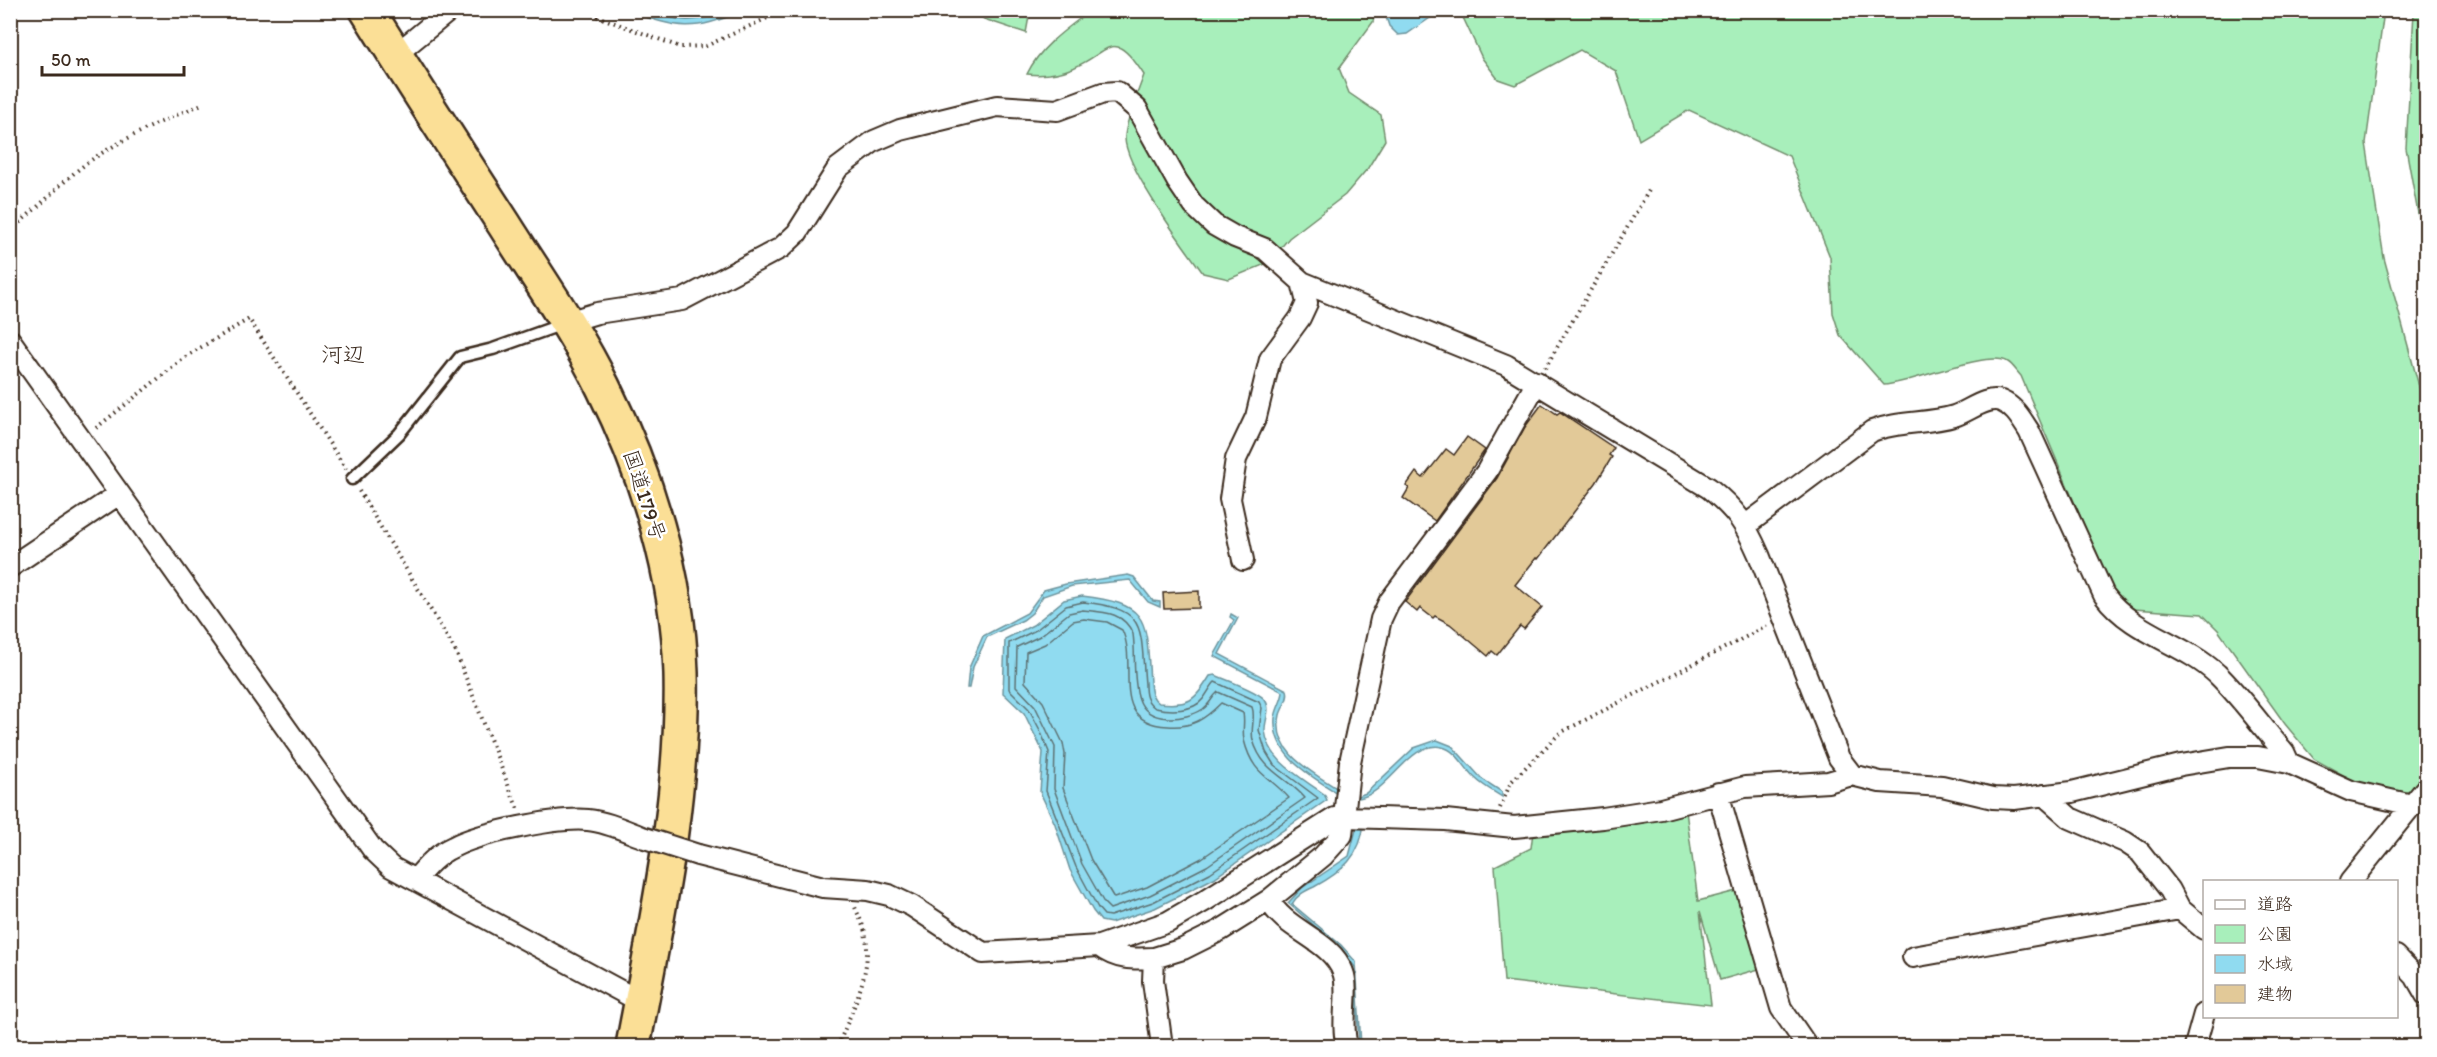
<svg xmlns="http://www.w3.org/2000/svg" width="2437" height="1057" font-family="Itim,'Klee One',sans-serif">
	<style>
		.green { fill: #a8efbb; stroke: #728c6c; stroke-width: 1.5 }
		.water { fill: #90dbf0; stroke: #6e949c; stroke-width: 1.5 }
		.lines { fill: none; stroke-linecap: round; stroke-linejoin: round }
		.shore { stroke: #5d7172; stroke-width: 1.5 }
		.building { fill: #e2c998; stroke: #3b2a1e; stroke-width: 1.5 }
		.service-casing { stroke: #3b2a1e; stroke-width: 15 }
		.minor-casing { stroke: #3b2a1e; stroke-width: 24 }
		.trunk-casing { stroke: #3b2a1e; stroke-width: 38 }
		.path { stroke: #3b2a1e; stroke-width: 4; stroke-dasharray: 1.5 4.5; stroke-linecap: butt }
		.service { stroke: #fff; stroke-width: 10 }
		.minor { stroke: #fff; stroke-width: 20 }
		.trunk { stroke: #fbdf96; stroke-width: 33 }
		.minor-bridge-casing { stroke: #3b2a1e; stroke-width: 24; stroke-linecap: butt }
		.minor-bridge { stroke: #fff; stroke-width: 20 }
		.labels { text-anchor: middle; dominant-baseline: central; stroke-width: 5; stroke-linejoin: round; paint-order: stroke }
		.street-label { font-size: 21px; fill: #3b2a1e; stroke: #fff }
		.neighbourhood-label { font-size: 22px; fill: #3b2a1e; stroke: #fff }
	</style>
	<rect width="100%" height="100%" fill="#fff"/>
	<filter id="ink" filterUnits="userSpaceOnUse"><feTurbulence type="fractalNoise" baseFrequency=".0167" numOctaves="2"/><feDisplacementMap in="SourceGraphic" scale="12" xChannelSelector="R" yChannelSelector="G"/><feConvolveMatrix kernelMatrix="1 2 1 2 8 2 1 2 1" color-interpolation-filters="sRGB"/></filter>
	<g filter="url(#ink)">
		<path class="green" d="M973,11h57l-4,22 -42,-14z
			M1090,11h285l-2,11 -34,46 10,25 32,22 4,25 -17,28 -23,27 -56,43 -21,25 -39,16 -26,-6c-18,-25 -79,-107 -78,-136 0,-14 14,-48 19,-62 -32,-50 -34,-22 -71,-7 -15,6 -30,8 -46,6 13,-27 39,-45 63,-63z
			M1460,11h924l-18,132 18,115 36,132 6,52v339l-18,15 -54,-15 -40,-22 -29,-35 -67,-94 -16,-16 -68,-5 -13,-8 -10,-12 -90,-213c-4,-4 -8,-11 -13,-14 -20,-13 -95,21 -124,23l-44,-50 -7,-22 -3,-56 -41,-101 -100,-46 -50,30 -23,-69 -36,-21 -65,35 -17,-6 -16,-21z
			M2409,11h17v246l-20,-109 8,-136z
			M1686,811l12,90 46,-12 22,78 -46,13 -20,-69 11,94 -207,-24 -9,-115 36,-18 2,-16z"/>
		<path class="water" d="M627,11h115c-52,22 -63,17 -115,0z
			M1384,11v-1l56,1 -33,23 -9,1 -9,-9z
			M1128,575l6,2 19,24 7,1v5l-12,-5 -18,-22 -58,6 -29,10 -11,17 -9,7 -36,17 -14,30 -4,21h-2l2,-20 14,-32 44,-23 17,-23 22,-6z
			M1082,596c69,8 64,24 68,86 1,9 1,15 9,21 30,3 36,-2 51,-27l5,-1c11,5 44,16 50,25 7,9 -1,22 0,31 4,31 36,46 59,63l3,6 -113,78 -59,30 -44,15 -10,-2 -8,-10 -23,-41 -15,-46 -15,-32 3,-40 -19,-39 -21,-20 2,-54 28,-14 31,-25z
			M1231,614l7,4 -19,36 68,36c3,8 -5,17 -7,25 -9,38 33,57 59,75l-2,3c-27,-18 -65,-37 -62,-75 1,-9 7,-17 8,-26l-69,-36 20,-36 -4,-3z
			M1437,740l15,6 30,33 20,13v5c-9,-6 -19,-11 -27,-19 -10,-9 -18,-28 -33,-31 -35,-8 -57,56 -90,51l14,-5 48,-45z
			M1364,823c-3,33 -22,49 -50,64 -9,4 -17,8 -22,17l49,41 15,17 5,84h-2l-4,-79 -15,-19 -52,-45 14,-15 47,-32 8,-30z"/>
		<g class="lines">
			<path class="shore" d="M646,10c32,11 48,15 81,0
				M1083,602c65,7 57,24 62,82 0,11 1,17 10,24 15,3 38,4 48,-9 5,-6 7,-12 12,-17l44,20 3,6 -3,22 7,22 8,13 44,33 -108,75 -57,29 -43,14 -6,-1 -6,-7 -22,-41 -30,-76 3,-39 -9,-22 -11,-21 -20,-20v-46l27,-13 30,-24z
				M1083,610c21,2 41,2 50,24 3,20 -1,45 6,65 8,25 46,22 64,10 7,-5 9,-12 15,-17l34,15c4,10 -2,22 1,33 10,33 32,35 52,58l-98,68 -57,29 -40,14 -6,-6 -22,-39 -28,-75 1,-42 -20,-41 -19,-20 1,-39 23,-11 29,-23z
				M1084,619l23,3 15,8c17,35 -15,93 46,96 24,2 37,-7 53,-23l22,10c2,8 -1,18 1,27 9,36 25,35 45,58l-87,60 -55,29 -33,11 -23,-38 -28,-72 2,-34 -2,-11 -20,-41 -18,-20 1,-30 19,-8 28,-23z"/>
		</g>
		<path class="building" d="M1542,404l15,10 3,-2 54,36 -5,7 3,2 -16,26 -58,76 -2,-1 -21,27 27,22 -18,22 -4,-3 -23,29 -5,-4 -4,5 -38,-32 -15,-8 -2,2 -13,-10 -3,4 -12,-10 92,-124 28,-51z
			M1467,437l18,13 -50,71 -32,-23 6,-10 -3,-2 10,-14 7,6 23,-29 8,6z
			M1199,591v17l-35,1 -1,-16z"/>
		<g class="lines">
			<defs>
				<path id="service" d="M352,479l47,-45 61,-77 33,-8 70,-25"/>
				<path id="minor" d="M395,55l55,-45
					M567,322l30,-9 85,-13 99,-52 16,-15 41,-65 36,-27 26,-11 97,-24 60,4 46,-17 14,-1 20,17 40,72 17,25 20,19 21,12 30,12 37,33 204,83 203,123c27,22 36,35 50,67l80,203 13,17
					M10,340l363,510 18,17 250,135
					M1746,525l126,-94c26,-10 54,-7 82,-15 14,-4 32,-20 47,-15 14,6 20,18 28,30l75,164c29,39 78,47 113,79 24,23 45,53 67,78l5,11
					M1243,560l-13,-61 6,-40 20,-42 14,-58 30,-41 7,-15 -5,-21
					M10,567l109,-73
					M1718,793l63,215 26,38
					M2044,795l26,23 55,24 15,10 30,38 10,19 24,20
					M698,855l125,32 45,3 21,5 23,11 71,47 116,-7c18,14 34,13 55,12
					M415,880c11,-13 22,-26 38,-33 26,-14 105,-30 135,-27 20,2 38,11 57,18
					M2350,882l76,-94
					M1269,900c16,31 62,39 74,72 7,18 -3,50 4,74
					M1099,946l69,-24 38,-22 129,-82 11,-1 99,3 69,7 89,-9 58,-9 84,-22 83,-5 24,-7 28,7 62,4 51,12 21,1 58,-7 109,-27 48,-8h29l31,6 62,28 61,14
					M2396,956l19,20 11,19
					M1913,957l267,-48
					M1162,1046l-9,-65 1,-23 29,-9 38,-19 48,-30 54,-44 19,-21 8,-73 31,-143 8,-17 98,-131 50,-89
					M2195,1046l9,-32"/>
				<path id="trunk" d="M367,10c45,72 91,143 137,214 34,54 71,106 99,163 44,88 75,188 78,286 3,127 -25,250 -48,373"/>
			</defs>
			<use href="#service" class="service-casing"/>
			<use href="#minor" class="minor-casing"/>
			<use href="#trunk" class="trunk-casing"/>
			<path class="path" d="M580,10l100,37 26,-1 79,-36
				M10,230c23,-17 41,-37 62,-55 34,-30 88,-53 130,-71
				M1545,368l106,-181
				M96,428l92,-73 61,-36 97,150
				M359,491l96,159 63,160
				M1500,808l11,-26 49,-49 207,-107
				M838,1046c12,-32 34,-72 28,-108 -1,-10 -7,-21 -11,-31"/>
			<use href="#service" class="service"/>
			<use href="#minor" class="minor"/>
			<use href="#trunk" class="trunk"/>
			<defs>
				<path id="minor-bridge" d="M645,838l53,17"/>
			</defs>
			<use href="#minor-bridge" class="minor-bridge-casing"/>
			<use href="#minor-bridge" class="minor-bridge"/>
		</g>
	</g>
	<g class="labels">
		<g class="street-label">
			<text transform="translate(645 495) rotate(72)">国道179号</text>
		</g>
		<g class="neighbourhood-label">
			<text x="343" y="354">河辺</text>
		</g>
	</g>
	<rect width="2437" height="1057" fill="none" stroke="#fff" stroke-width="36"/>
	<rect x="18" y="18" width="2401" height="1021" fill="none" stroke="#3b2a1e" stroke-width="2" filter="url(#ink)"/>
	<rect x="2203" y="880" width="195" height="138" fill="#ffffff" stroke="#b1aaa5" stroke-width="1.5"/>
	<rect x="2215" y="900" width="30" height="9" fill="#ffffff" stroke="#b1aaa5" stroke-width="1.5"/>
	<text x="2257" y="910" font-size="18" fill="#3b2a1e">道路</text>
	<rect x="2215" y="925" width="30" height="18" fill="#a8efbb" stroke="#b1aaa5" stroke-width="1.5"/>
	<text x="2257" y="940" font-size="18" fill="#3b2a1e">公園</text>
	<rect x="2215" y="955" width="30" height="18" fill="#90dbf0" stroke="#b1aaa5" stroke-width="1.5"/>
	<text x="2257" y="970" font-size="18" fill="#3b2a1e">水域</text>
	<rect x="2215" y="985" width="30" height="18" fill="#e2c998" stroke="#b1aaa5" stroke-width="1.5"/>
	<text x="2257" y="1000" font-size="18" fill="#3b2a1e">建物</text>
	<path d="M42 66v9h142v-9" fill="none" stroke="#3b2a1e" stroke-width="3"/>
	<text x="51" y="66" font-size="18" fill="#3b2a1e" stroke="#ffffff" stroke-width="4.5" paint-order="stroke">50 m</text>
</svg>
